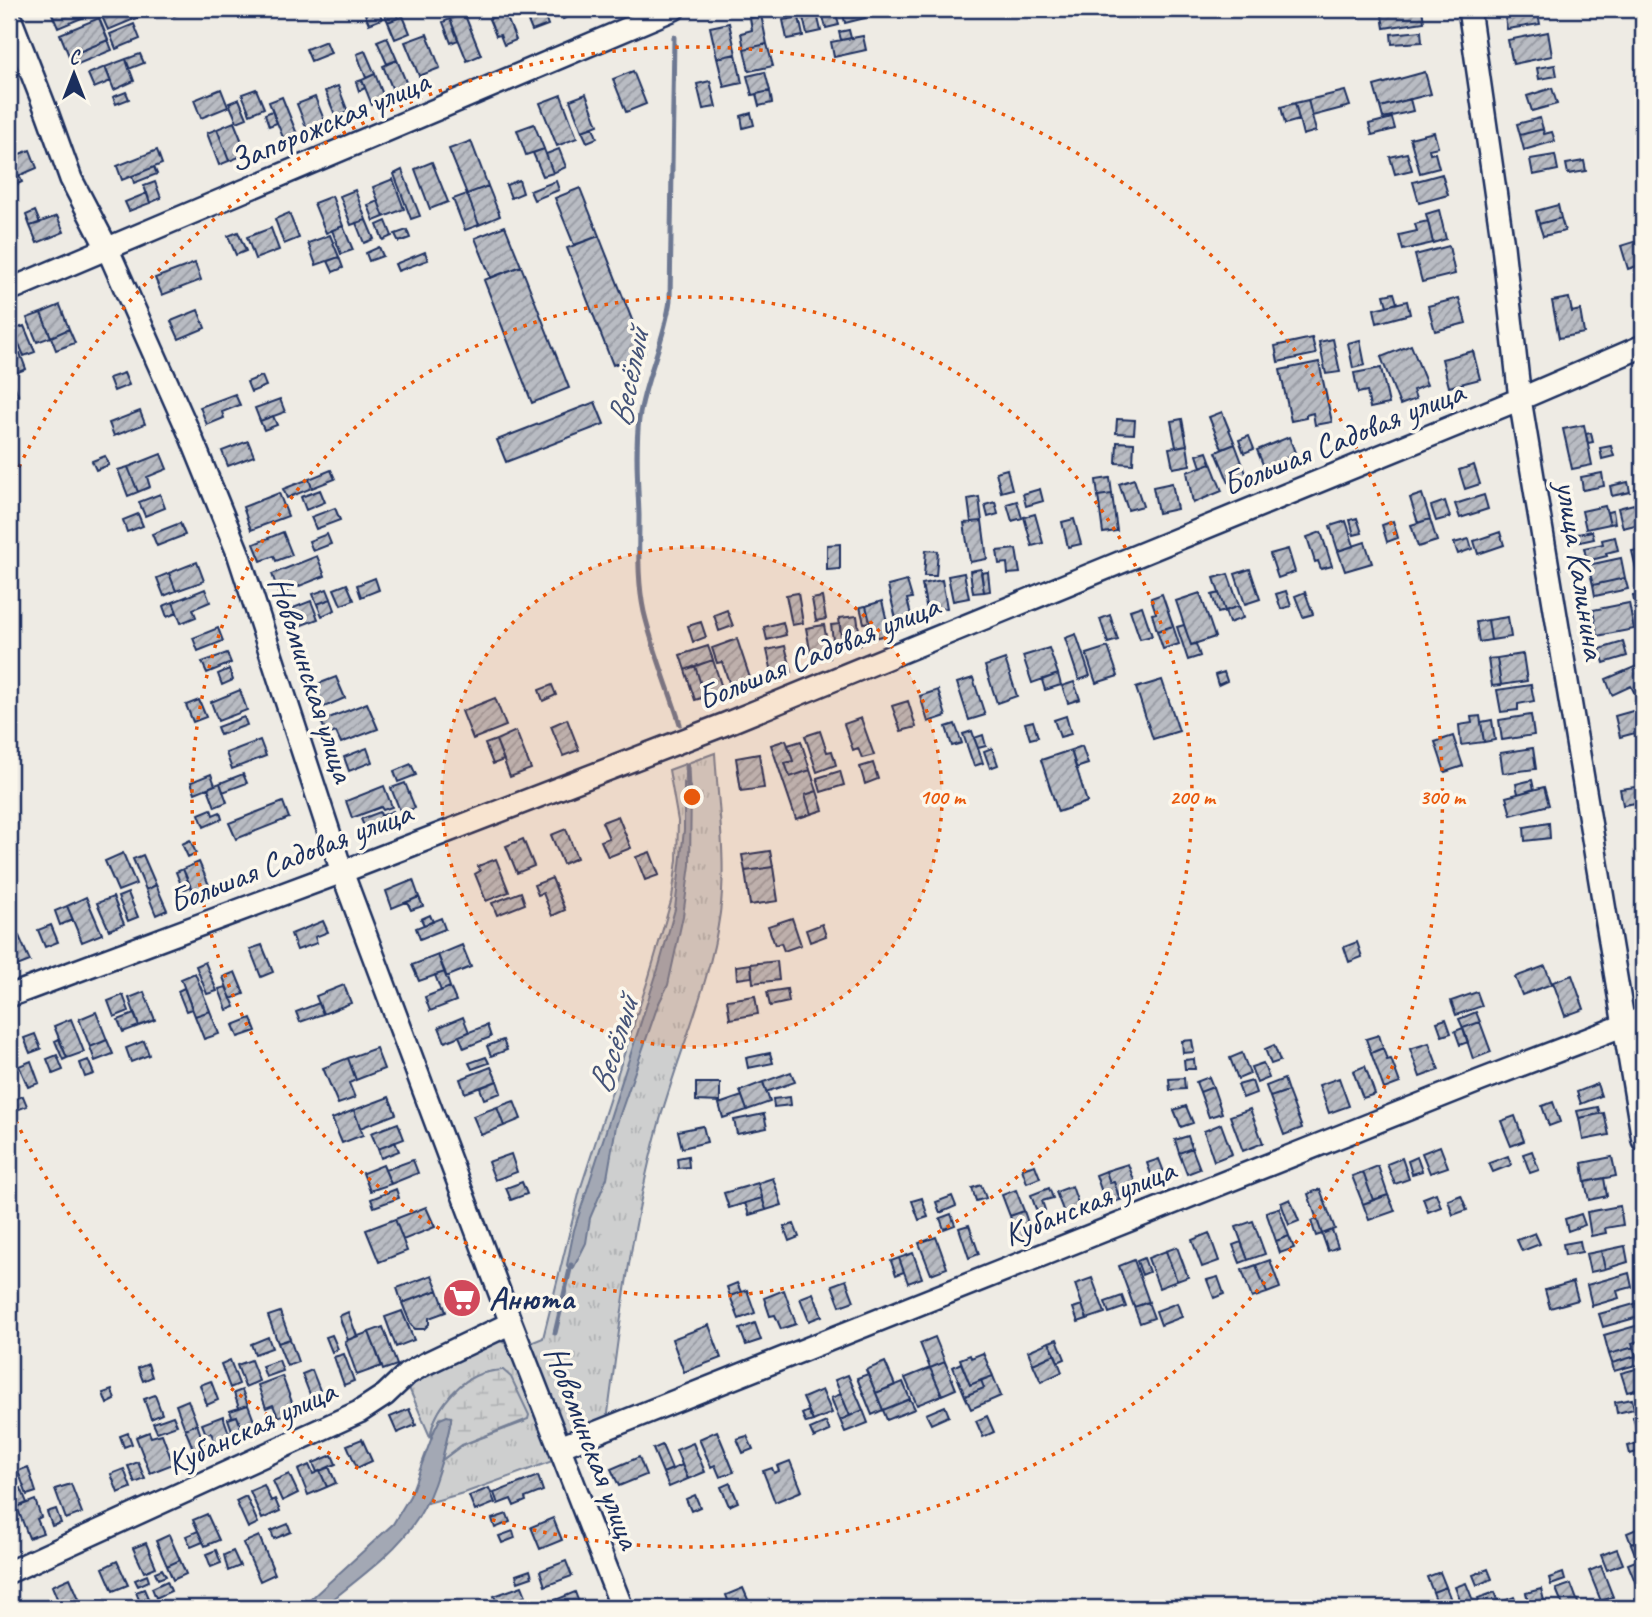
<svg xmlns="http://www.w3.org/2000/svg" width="1652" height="1617" font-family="Caveat,sans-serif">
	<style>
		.grass { fill: url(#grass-tufts); stroke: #747f96; stroke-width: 2 }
		.wetland { fill: url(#wetland-marsh); stroke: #747f96; stroke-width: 2 }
		.water { fill: #a3a8b4; stroke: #6d7892; stroke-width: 2 }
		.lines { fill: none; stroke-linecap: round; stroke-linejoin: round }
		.stream { stroke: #6d7892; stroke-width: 5 }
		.building { fill: url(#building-hatch); stroke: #1b2f5e; stroke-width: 2 }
		.minor-casing { stroke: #1b2f5e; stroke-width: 26 }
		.minor { stroke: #fbf7ec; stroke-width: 21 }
		.ring { fill: none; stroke: #e8590c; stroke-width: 3.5; stroke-dasharray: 3.5 7 }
		.labels { text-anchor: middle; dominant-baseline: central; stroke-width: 7; stroke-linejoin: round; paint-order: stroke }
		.street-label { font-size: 33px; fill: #1b2f5e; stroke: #fbf7ec }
		.poi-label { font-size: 33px; font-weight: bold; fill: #1b2f5e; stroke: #fbf7ec; text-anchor: start }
		.water-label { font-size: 35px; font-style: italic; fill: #445378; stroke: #fbf7ec }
		.centre { fill: #e8590c; stroke: #fbf7ec; stroke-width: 3.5 }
		.ring-label { font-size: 21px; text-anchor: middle; font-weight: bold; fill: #e8590c; stroke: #fbf7ec; stroke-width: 7; stroke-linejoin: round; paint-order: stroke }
	</style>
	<defs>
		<pattern id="grass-tufts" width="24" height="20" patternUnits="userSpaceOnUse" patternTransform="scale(1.75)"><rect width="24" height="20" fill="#cecfcf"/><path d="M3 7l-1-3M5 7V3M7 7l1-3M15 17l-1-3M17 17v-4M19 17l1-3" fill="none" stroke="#b0b2b4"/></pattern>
		<pattern id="wetland-marsh" width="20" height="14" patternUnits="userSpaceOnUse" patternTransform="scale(1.75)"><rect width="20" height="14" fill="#cecfcf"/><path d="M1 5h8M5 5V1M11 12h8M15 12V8" fill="none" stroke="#b0b2b4"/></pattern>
		<pattern id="building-hatch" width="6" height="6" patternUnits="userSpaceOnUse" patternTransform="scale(1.75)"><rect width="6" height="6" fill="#b9bcc3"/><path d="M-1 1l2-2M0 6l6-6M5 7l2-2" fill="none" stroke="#9699a2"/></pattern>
	</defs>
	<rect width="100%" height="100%" fill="#eeebe4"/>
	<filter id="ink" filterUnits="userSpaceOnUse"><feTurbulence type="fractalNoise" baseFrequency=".0143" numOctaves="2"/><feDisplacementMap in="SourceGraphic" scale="14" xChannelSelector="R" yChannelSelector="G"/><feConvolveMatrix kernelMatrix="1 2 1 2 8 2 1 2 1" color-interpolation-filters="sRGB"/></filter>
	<g filter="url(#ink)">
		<path class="grass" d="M715,753c3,53 12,108 5,160 -10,73 -43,143 -62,214 -26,96 -38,195 -51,294l-42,16 -37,-93 15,-6 37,-148 68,-210 24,-82 5,-38 1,-39 -9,-51z
			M496,1339l19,9 43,111 -91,33 -43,12 18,-44 20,-15 62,-23 -31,-51c-6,2 -12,2 -17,5 -21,9 -46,40 -45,63l-22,-51 6,-9z"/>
		<path class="wetland" d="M503,1370l8,7 18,38 -1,4 -66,26 -20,15 9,-40v-3l-11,2 -9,20c-1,-23 24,-54 44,-63 9,-4 19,-5 28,-6z"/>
		<path class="water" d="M684,783l7,4 -1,78 -7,51 -15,69 -10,20 -42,121 -9,52 -17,40 -4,25 -13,26 -5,-1 -1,-3 7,-35 85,-264 16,-57 9,-79z
			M447,1416l4,1v3c-7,33 -15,69 -33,98 -23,36 -63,63 -96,90h-21l92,-84 17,-28 25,-67 5,-10z"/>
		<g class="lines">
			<path class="stream" d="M674,37l-4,263c-5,40 -25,78 -31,119 -4,31 -1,65 0,96 0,32 -2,65 5,97 9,38 24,74 36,112
				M687,766l1,23
				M555,1333l16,-68"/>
		</g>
		<path class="building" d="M64,9h36l1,1 -43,18 -6,-14z
			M108,9h20l4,11 -24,10 -8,-18z
			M128,9h33l-29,11z
			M171,9h21l-18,7z
			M378,9l4,10 -13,5 -4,-10z
			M382,9h12l4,9 -10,4z
			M446,9h22l1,2 -19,8z
			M523,9h19l6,16 -16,6z
			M558,9h19l1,4 -15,6z
			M801,9h15l5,22 -14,3z
			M821,9h14l4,16 -13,3z
			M842,9h21l2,9 -20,5z
			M1381,9h41l2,13 -40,6z
			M1525,9h12l3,15 -33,5 -3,-17z
			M464,13l17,42 -14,6 -17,-42z
			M505,13l11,27 -12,5 -4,-10 -4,1 -7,-17z
			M761,15l6,29 -23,5 -3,-16 11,-3 -2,-12z
			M403,16l7,17 -15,6 -7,-17z
			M799,17l4,19 -16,3 -4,-19z
			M99,18l9,22 -39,16 -9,-22z
			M450,19l8,21 -7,3 -8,-21z
			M729,23l7,31 -19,4 -7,-31z
			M134,24l6,15 -24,10 -6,-15z
			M849,30l2,8 -10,2 -2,-8z
			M1421,31l1,11 -30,2 -1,-10z
			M1548,32l4,24 -39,8 -5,-24z
			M427,34l13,34 -21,8 -14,-34z
			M863,36l3,14 -32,7 -3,-15z
			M387,37l10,23 -10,4 -10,-23z
			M108,40l4,10 -39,16 -4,-10z
			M326,41l5,12 -20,8 -5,-12z
			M767,44l6,22 -24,5 -5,-22z
			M365,51l10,23 -9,4 -9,-24z
			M140,54l4,9 -15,6 -3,-10z
			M736,54l6,29 -18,4 -7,-29z
			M126,59l8,22 -20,9 -9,-23z
			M397,60l11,27 -14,6 -11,-27z
			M1555,65l2,11 -18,3 -2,-11z
			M105,67l6,14 -17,7 -6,-14z
			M633,71l13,33 -20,8 -13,-33z
			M765,72l5,19 -18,4 -5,-19z
			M1425,72l6,22 -51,13 -6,-21z
			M375,74l10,26 -13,5 -10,-25z
			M362,80l3,8 -6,3 -3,-9z
			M710,81l6,26 -13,2 -6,-25z
			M338,86l10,26 -12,5 -11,-26z
			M1552,88l5,16 -25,7 -5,-15z
			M221,89l7,18 -27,11 -7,-18z
			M256,89l8,19 -14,6 -8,-20z
			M770,91l2,12 -13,3 -3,-12z
			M1345,91l5,15 -38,10 -4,-16z
			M10,92l8,22 -9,4v-25z
			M126,92l3,7 -13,5 -3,-7z
			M586,94l12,31 -16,6 -12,-31z
			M561,95l16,43 -20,8 -17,-43z
			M282,97l15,37 -13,6 -15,-38z
			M315,97l11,28 -18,7 -11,-28z
			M239,99l8,19 -10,4 -8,-19z
			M1410,99l3,12 -30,7 -3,-11z
			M1308,100l8,31 -13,4 -8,-32z
			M1295,103l4,17 -14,4 -4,-17z
			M272,111l5,12 -8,3 -4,-12z
			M751,113l3,12 -11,3 -2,-12z
			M1392,118l3,11 -23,6 -3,-11z
			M1540,118l3,11 -23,6 -3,-11z
			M234,122l13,32 -18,7 -12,-32z
			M534,124l10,25 -18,6 -9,-25z
			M593,127l4,11 -10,4 -5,-11z
			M217,129l12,32 -10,4 -12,-32z
			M1543,129l1,5 8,-2 3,9 -31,9 -4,-15z
			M1434,132l4,15 -9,2 1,5 5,-1 4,15 -19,5 -10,-35z
			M471,141l17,45 -21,8 -18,-45z
			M544,149l9,24 -10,3 -10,-23z
			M559,149l7,18 -13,6 -7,-19z
			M30,150l7,18 -28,12v-22z
			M157,150l5,14 -40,16 -5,-14z
			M1407,153l5,17 -17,4 -5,-17z
			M1555,155l3,15 -25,5 -3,-16z
			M1584,161l2,10 -18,3 -2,-10z
			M432,162l16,40 -18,7 -15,-40z
			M154,167l3,7 -23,9 -2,-7z
			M402,170l18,46 -9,3 -17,-45z
			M1442,174l6,21 -29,8 -6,-21z
			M19,175l3,7 -11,5 -2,-7z
			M393,179l11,30 -20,8 -11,-30z
			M519,180l4,13 -12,5 -5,-13z
			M556,181l3,9 -25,10 -4,-9z
			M155,182l6,16 -11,5 -6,-17z
			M488,186l12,30 -21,9 -12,-31z
			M580,188l19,48 -25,9 -19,-47z
			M355,190l11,30 -15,5 -11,-29z
			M147,193l3,10 -21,8 -4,-9z
			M467,194l12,31 -14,5 -12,-31z
			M332,196l11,30 -17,7 -12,-30z
			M378,201l6,16 -10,4 -6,-16z
			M1558,205l3,13 -22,6 -3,-13z
			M1439,210l7,29 -13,4 -7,-29z
			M35,211l5,12 -10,3 -4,-11z
			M289,213l10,25 -15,6 -9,-25z
			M57,216l7,16 -27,11 -7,-17z
			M1561,218l4,13 -22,5 -4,-12z
			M366,220l8,19 -10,4 -8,-20z
			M386,221l6,15 -9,4 -6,-15z
			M1428,221l5,22 -30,7 -4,-15 18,-4 -2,-7z
			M343,226l10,24 -12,4 -9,-24z
			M505,226l16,40 -30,12 -16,-40z
			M271,228l8,22 -24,9 -8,-22z
			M407,230l3,8 -11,4 -4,-8z
			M238,232l8,19 -10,4 -8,-19z
			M330,235l9,22 -23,8 -8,-22z
			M599,236l46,117 -32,12 -46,-117z
			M1637,241l6,23 -15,5 -7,-23z
			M1449,246l6,28 -33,8 -7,-27z
			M379,247l4,9 -14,5 -3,-8z
			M425,252l3,8 -30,11 -3,-7z
			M339,257l4,11 -10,4 -5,-11z
			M195,263l6,17 -39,15 -7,-17z
			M521,266l48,122 -37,15 -48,-123z
			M1394,293l3,10 -10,3 -3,-11z
			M1459,298l7,25 -31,8 -7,-25z
			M1569,298l3,14 8,-2 4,23 -25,5 -7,-37z
			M1407,301l3,13 -33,9 -3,-14z
			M60,305l9,24 -18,8 -10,-24z
			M198,310l7,18 -26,11 -8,-18z
			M41,313l10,24 -14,5 -10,-24z
			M24,326l11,26 -11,4 -11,-26z
			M69,329l6,14 -19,7 -5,-13z
			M1312,338l4,16 -38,8 -3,-16z
			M1333,339l7,33 -14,2 -7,-32z
			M1360,340l5,25 -12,3 -5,-25z
			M1411,345l16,40 -14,5 3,9 -16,6 -19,-48z
			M1473,351l7,28 -31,8 -7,-28z
			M20,353l6,16 -13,5 -4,-16z
			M1319,362l13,60 -17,3 -2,-12 -7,2v3l-15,3 -11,-51z
			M1381,368l8,36 -19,4 -3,-17 -9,2 -4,-20z
			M124,373l5,12 -15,6 -5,-13z
			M262,376l4,10 -15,6 -4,-10z
			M14,384l4,11 -9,4v-13z
			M235,394l5,11 -18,7 2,6 -17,7 -7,-18z
			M280,399l5,13 -25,9 -5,-13z
			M595,402l9,22 -98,38 -9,-22z
			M140,411l5,13 -31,12 -5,-13z
			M1222,412l13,32 -13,5 -13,-32z
			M273,416l4,9 -13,5 -4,-9z
			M1117,419l18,1 -1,14 -18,-1z
			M1182,419l5,26 -11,2 -5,-26z
			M1584,425l8,40 -20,4 -9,-40z
			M1591,433l2,9 -5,1 -2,-9z
			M1249,436l5,13 -10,4 -5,-13z
			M1289,437l7,18 -32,12 -7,-17z
			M248,441l6,15 -26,10 -6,-15z
			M1117,442l17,1 -1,21 -17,-1z
			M1235,444l12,32 -18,7 -13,-31z
			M1187,445l3,20 -17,3 -4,-20z
			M1611,446l3,10 -12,3 -2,-11z
			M1207,452l4,11 -10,4 -4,-12z
			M161,454l6,15 -20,8 3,10 -12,5 -10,-25z
			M105,456l4,9 -13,5 -4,-9z
			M1211,463l11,28 -29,12 -6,-31z
			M1474,465l6,19 -15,5 -6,-19z
			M128,467l10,25 -10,4 -10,-26z
			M1007,469l5,20 -11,3 -5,-20z
			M331,470l4,9 -23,9 -3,-9z
			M1602,473l2,13 -21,4 -2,-13z
			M1110,478l2,16 -14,2 -2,-16z
			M309,479l3,9 -25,10 -4,-9z
			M1134,479l9,27 -15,4 -9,-26z
			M1628,482l2,10 -18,4 -2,-10z
			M1172,483l5,26 -19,4 -5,-26z
			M1040,489l3,12 -17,5 -3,-12z
			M320,490l5,12 -19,8 -5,-13z
			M279,493l9,23 -37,14 -8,-23z
			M160,494l5,14 -20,8 -6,-14z
			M1112,494l5,37 -14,2 -5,-37z
			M1422,494l8,25 -12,4 -8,-25z
			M1484,495l4,14 -28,9 -5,-14z
			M979,497l3,24 -11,1 -3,-23z
			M1017,501l5,17 -10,3 -5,-17z
			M1445,501l5,16 -14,4 -5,-15z
			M995,502l3,12 -10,3 -3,-12z
			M1634,504l5,20 -16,4 -5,-20z
			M1605,506l5,18 -24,5 -4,-18z
			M335,508l5,12 -24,9 -5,-12z
			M1613,511l2,12 -5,1 -3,-12z
			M138,514l5,12 -16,6 -4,-12z
			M1035,514l8,29 -11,3 -8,-29z
			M1357,518l5,15 -8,2 -4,-15z
			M1074,519l7,25 -13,3 -6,-25z
			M1430,519l7,22 -19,6 -7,-22z
			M982,521l5,38 -17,3 -6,-39z
			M1346,521l8,25 -16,5 -8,-25z
			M1393,521l5,17 -11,4 -5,-17z
			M180,523l5,12 -28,11 -5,-12z
			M1592,531l2,8 -14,3 -2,-8z
			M283,532l9,23 -16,6 -2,-5 -13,5 -7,-17z
			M1321,532l11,34 -11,3 -3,-8 -3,1 -8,-25z
			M1500,532l4,13 -26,9 -4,-13z
			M327,534l4,10 -18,7 -4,-10z
			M1615,537l3,13 -12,3 1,3 -20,5 -3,-13 19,-4 -1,-4z
			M1469,539l3,10 -14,5 -4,-11z
			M1365,542l7,21 -27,8 -7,-20z
			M840,544v25l-13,1v-25z
			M1016,549l4,24 -12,1 -1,-11 -8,1 -2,-13z
			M1288,549l7,23 -17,6 -8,-24z
			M1643,549v27l-5,1 -6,-26z
			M926,550l12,1 -2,25h-12z
			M317,556l8,20 -46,18 -7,-20z
			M1621,558l4,20 -32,7 -5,-20z
			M197,562l7,19 -28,10 -7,-18z
			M981,569l3,23 -11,1 -3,-22z
			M1250,569l10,30 -15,5 -10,-30z
			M988,572l2,19 -6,1 -3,-19z
			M169,573l7,18 -12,5 -7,-18z
			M964,573l5,25 -16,3 -5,-25z
			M1228,574l11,32 -14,5 -11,-33z
			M375,578l4,12 -18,7 -4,-12z
			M1625,578l3,11 -33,7 -2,-11z
			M942,580l5,28 -20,3 -5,-27z
			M907,581l5,17 -5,1 6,24 -15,4 -10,-41z
			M347,584l7,16 -13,5 -7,-16z
			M205,589l5,13 -17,7 3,8 -15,6 -8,-21z
			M327,589l4,10 -14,5 -4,-10z
			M1286,591l5,15 -10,3 -5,-15z
			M1305,592l8,22 -10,3 -8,-21z
			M798,593l5,30 -11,2 -6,-30z
			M1200,593l15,44 -24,8 -15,-44z
			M1219,593l6,18 -7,2 -6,-18z
			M1162,594l11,32 -16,5 -5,-17 4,-1 -5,-15z
			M1643,595v15l-7,1 -3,-15z
			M822,597l4,22 -10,2 -4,-22z
			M331,599l4,11 -13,6 -5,-12z
			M311,601l7,18 -24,9 -6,-18z
			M882,601l8,33 -16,4 -8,-32z
			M173,602l4,11 -10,4 -4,-11z
			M1629,603l5,26 -37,7 -4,-26z
			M866,606l4,16 -6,1 -4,-16z
			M1142,606l10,30 -12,3 -10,-29z
			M1239,606l4,12 -14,5 -4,-12z
			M727,610l6,16 -14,5 -5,-16z
			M1110,615l8,25 -10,3 -8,-24z
			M857,616l4,29 -19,2 -3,-29z
			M1643,616v11l-4,1 -2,-11z
			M1508,617l3,20 -20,3 -3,-20z
			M1488,620l3,20 -12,2 -3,-20z
			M701,622l5,15 -13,5 -5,-16z
			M783,622l3,13 -19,5 -3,-13z
			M840,624l2,23 -8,1 -3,-23z
			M824,625l6,33 -18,3 -6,-33z
			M1184,625l7,20 5,-1 4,12 -12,4 -11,-33z
			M1173,626l6,18 -16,5 -6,-18z
			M218,628l5,13 -25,10 -5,-13z
			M1076,634l14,42 -11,4 -14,-42z
			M737,639l15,45 -20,7 -10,-29 -5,1 -5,-15z
			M1623,642l4,14 -23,7 -4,-14z
			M708,646l5,14 -28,10 -5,-15z
			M785,646l7,26 -19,5 -6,-27z
			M1108,647l10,29 -22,7 -10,-29z
			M1049,648l9,26 -26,9 -9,-27z
			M227,653l4,10 -24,10 -5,-11z
			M1523,654l4,27 -26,4 -4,-27z
			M1497,658l4,27 -9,1 -4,-27z
			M1005,659l12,37 -20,7 -12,-37z
			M713,660l10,31 -18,6 -10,-31z
			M1639,665l4,12v11l-9,4 -3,-6 -19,9 -6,-16z
			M695,666l10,31 -10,3 -10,-30z
			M229,669l4,11 -11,5 -4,-11z
			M1224,672l3,9 -9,4 -3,-10z
			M1058,674l3,11 -16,5 -3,-10z
			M336,677l9,21 -21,9 -9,-22z
			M973,678l12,37 -16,5 -12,-37z
			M1162,680l17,51 -26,8 -17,-51z
			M1074,682l6,17 -12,4 -6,-17z
			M552,685l4,10 -13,6 -4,-11z
			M1531,685l3,16 -16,3v6l-17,2 -4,-22z
			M240,690l7,20 -29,11 -7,-19z
			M938,690l8,26 -18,6 -8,-26z
			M495,698l11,28 -33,13 -11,-28z
			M199,700l7,17 -13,5 -7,-17z
			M908,701l8,26 -15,4 -9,-25z
			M367,703l11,26 -37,14 -5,-11 -9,3 -6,-14z
			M1643,708v23l-23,6 -5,-21z
			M1531,715l3,20 -32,5 -3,-20z
			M1066,716l5,18 -11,3 -6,-17z
			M1480,716l4,26 -23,3 -2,-20 13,-2 -1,-6z
			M244,717l3,8 -27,10 -3,-8z
			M861,718l13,37 -12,3 -4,-10 -5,2 -9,-26z
			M567,719l12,31 -16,6 -12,-30z
			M1492,720l3,20 -11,2 -3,-20z
			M1033,721l5,16 -8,2 -5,-16z
			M955,724l7,19 -10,3 -6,-19z
			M516,731l15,38 -21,8 -14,-37z
			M820,731l7,21 5,-1 4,14 -19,7 -12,-36z
			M972,731l11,32 -9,3 -11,-32z
			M1643,731v17l-4,1 -4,-16z
			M983,735l3,11 -8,2 -4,-10z
			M1453,736l10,30 -18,6 -10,-30z
			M260,740l6,16 -34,13 -6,-16z
			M496,740l8,20 -11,4 -8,-20z
			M786,740l7,21 -8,2 5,14 20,-7 7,21 -12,4 6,19 -15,5 -25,-74z
			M801,741l9,29 -20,7 -5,-14 8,-2 -5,-16z
			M1082,746l6,18 -12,4 -5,-18z
			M367,748l5,14 -23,9 -5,-14z
			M992,748l6,17 -8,3 -6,-17z
			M1533,748l3,21 -33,4 -3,-20z
			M1071,750l16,52 -29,10 -17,-52z
			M1643,753v18l-3,1 -3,-18z
			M759,754l5,34 -23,3 -5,-33z
			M873,763l5,16 -13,5 -5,-17z
			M411,764l5,11 -18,7 -4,-11z
			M840,771l4,14 -23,7 -4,-14z
			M211,774l4,11 -20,8 -4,-11z
			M243,774l4,9 -24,9 -3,-9z
			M1532,780l2,9 -16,5 -2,-10z
			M220,783l7,19 -12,5 -7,-19z
			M405,783l10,25 -14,5 -10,-25z
			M384,786l8,21 -9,3 -2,-3 -29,11 -6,-17z
			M1643,786v16l-20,3 -3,-16z
			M1544,787l5,18 -38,10 -5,-18z
			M817,791l6,19 -12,4 -6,-19z
			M283,802l6,16 -53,21 -7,-16z
			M211,809l2,6 7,-3 2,7 -18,8 -5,-13z
			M393,811l4,8 -31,12 -5,-12 19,-7 1,4z
			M618,816l13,32 -23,9 -7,-16 8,-3 -7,-16z
			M1549,823l1,15 -25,3 -1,-14z
			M566,829l11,29 -14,6 -12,-29z
			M523,839l11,27 -17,7 -11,-27z
			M190,840l6,13 -8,4 -6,-13z
			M770,851l3,16 -28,4 -3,-16z
			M650,852l9,23 -14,5 -9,-23z
			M123,853l13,31 -18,7 -13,-30z
			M143,855l13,30 -10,5 -13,-31z
			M496,859l13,33 -23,9 -11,-27 5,-3 -2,-5z
			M199,862l13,30 -16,7 -13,-30z
			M773,867l5,34 -28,4 -5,-34z
			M183,869l7,18 -7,3 -7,-18z
			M552,878l13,32 -13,6 -9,-23 -5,2 -4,-10z
			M413,880l6,17 -27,11 -6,-17z
			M156,885l11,25 -11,5 -10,-25z
			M521,892l4,12 -28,11 -5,-12z
			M128,893l10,24 -10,4 -10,-24z
			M86,897l16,37 -20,8 -15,-36z
			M113,897l11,27 -15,6 -12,-27z
			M419,897l4,9 -12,4 -4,-8z
			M67,906l6,14 -13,5 -5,-14z
			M430,915l3,7 -9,3 -3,-6z
			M441,918l4,11 -25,10 -4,-11z
			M792,918l9,27 -17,6 -3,-8 -6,2 -7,-19z
			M323,921l5,11 -13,5 2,6 -20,7 -6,-16z
			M822,924l4,12 -16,6 -4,-12z
			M51,925l7,17 -13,5 -7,-17z
			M19,936l11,25 -18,7 -3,-8v-20z
			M1357,942l5,15 -13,5 -5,-15z
			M262,945l11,27 -12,5 -11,-28z
			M462,945l9,22 -25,10 -8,-22z
			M438,955l7,17 -26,9 -7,-16z
			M777,961l2,19 -26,3 -2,-19z
			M205,962l12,29 -10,3 -11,-28z
			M751,964l1,13 -15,2 -1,-13z
			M1545,966l7,18 -30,11 -7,-18z
			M235,972l9,22 -13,5 -8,-22z
			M445,972l5,15 -9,4 -6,-16z
			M195,973l15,38 -15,5 -14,-37z
			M1572,975l12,34 -19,7 -12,-34z
			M344,985l7,18 -28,11 -7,-18z
			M226,987l9,20 -8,3 -8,-21z
			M450,987l6,14 -26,10 -5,-14z
			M184,988l8,21 -6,2 -8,-20z
			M787,989l2,13 -19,4 -3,-14z
			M144,992l11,28 -16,6 -10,-28z
			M1477,992l5,14 -26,9 -5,-14z
			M123,995l6,16 -15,6 -6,-16z
			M755,996l3,18 -28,5 -3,-19z
			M319,1003l4,11 -23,8 -4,-10z
			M210,1011l9,23 -15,5 -9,-23z
			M96,1012l11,28 -17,7 -11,-28z
			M1476,1012l4,10 -17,6 -4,-9z
			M134,1014l5,12 -16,6 -5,-12z
			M463,1017l6,15 -24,10 -6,-15z
			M251,1018l5,13 -18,6 -5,-12z
			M71,1019l13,33 -17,6 -13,-32z
			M1446,1019l5,14 -9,3 -5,-14z
			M1480,1022l11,30 -18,7 -10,-31z
			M487,1025l4,12 -27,11 -5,-12z
			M1463,1028l5,14 -8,3 -5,-14z
			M35,1034l6,15 -11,4 -6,-15z
			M1379,1035l4,13 -12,5 -5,-14z
			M59,1039l8,19 -4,2 -8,-19z
			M107,1040l6,14 -18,7 -5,-14z
			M503,1040l4,10 -16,6 -4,-10z
			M1192,1040l2,12 -11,1 -1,-12z
			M144,1041l5,14 -18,7 -5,-14z
			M1429,1043l10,27 -19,7 -10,-28z
			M1274,1045l6,16 -9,3 -6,-15z
			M376,1048l8,21 -28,11 -8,-22z
			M1383,1048l4,12 4,-1 9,24 -16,6 -13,-36z
			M770,1053l3,10 -25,5 -2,-10z
			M1242,1053l8,21 -12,5 -8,-21z
			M57,1055l6,15 -10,4 -6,-15z
			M486,1057l3,6 -17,6 -3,-6z
			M348,1058l8,22 -7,3 6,15 -17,6 -15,-36z
			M1194,1059l1,10h-10l-1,-9z
			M88,1060l6,14 -9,3 -5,-14z
			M31,1061l8,22 -11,4 -9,-21z
			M1263,1063l6,15 -12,5 -6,-16z
			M9,1066l6,18 -6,2z
			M1365,1066l10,28 -12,4 -10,-27z
			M491,1067l6,14 -32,12 -5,-14z
			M791,1072l4,10 -29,10 -3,-10z
			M1209,1077l4,10 -13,5 -4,-10z
			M1184,1078l1,11 -15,1 -1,-11z
			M1339,1078l10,28 -20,7 -10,-28z
			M1284,1079l4,12 -18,6 -4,-11z
			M497,1081l4,12 -17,6 -4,-11z
			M1252,1081l4,12 -13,5 -5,-13z
			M763,1082l7,20 -23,8 -7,-19z
			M696,1083h24v19l-24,-1z
			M1597,1084l4,12 -20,8 -4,-12z
			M1213,1087l9,26 -13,4 -9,-25z
			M1288,1091l14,37 -18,7 -14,-38z
			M23,1096l4,10 -18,7v-12z
			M742,1096l5,14 -24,8 -4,-14z
			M389,1097l7,17 -36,14 -6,-18z
			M790,1097l1,8 -17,2 -1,-8z
			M514,1101l7,18 -17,7 -7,-19z
			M1553,1102l7,20 -11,4 -7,-20z
			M1186,1106l7,17 -12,4 -7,-17z
			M497,1107l7,19 -23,9 -8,-19z
			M1598,1107l2,7 -21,4 -2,-7z
			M1250,1109l13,34 -20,8 -13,-35z
			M354,1110l9,25 -21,8 -10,-24z
			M1604,1113l5,22 -26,5 -4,-22z
			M764,1114l3,14 -30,6 -3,-14z
			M1515,1116l9,25 -13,5 -10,-25z
			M398,1123l6,16 -26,10 -7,-16z
			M1221,1124l11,30 -18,7 -10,-30z
			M703,1126l4,16 -25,6 -4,-17z
			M1188,1136l4,12 -13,5 -4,-13z
			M395,1142l4,9 -18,7 -3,-9z
			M1440,1146l8,21 -18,6 -8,-20z
			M1192,1148l8,21 -13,5 -8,-21z
			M1532,1151l7,19 -9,3 -7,-19z
			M511,1154l6,18 -22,8 -7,-18z
			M688,1156l1,11 -11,1 -1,-10z
			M1508,1156l3,9 -18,7 -4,-9z
			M1417,1157l5,14 -10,3 -4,-13z
			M1612,1157l4,19 -31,6 -3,-19z
			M1402,1158l7,21 -14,5 -8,-20z
			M1159,1159l8,21 -12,5 -8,-22z
			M413,1160l5,13 -27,11 -6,-14z
			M1128,1164l11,29 -19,7 -6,-18 -4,1 -4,-12z
			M383,1165l8,19 -21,7 -7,-18z
			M1035,1165l5,13 -13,5 -5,-14z
			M1378,1166l10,29 -15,5 -10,-28z
			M1106,1171l4,12 4,-1 6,18 -14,4 -10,-29z
			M1363,1172l10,28 -10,4 -11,-28z
			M773,1178l9,27 -16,5 -8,-27z
			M1604,1178l3,18 -18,4 -4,-18z
			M522,1182l5,12 -16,6 -5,-12z
			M758,1183l4,15 -33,10 -5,-15z
			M981,1185l5,13 -10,3 -4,-13z
			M1072,1186l9,26 -15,6 -10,-26z
			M1049,1188l4,10 -11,3 3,9 -8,2 -6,-17z
			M396,1189l3,9 -25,9 -3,-8z
			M1320,1189l15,40 -13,5 -14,-40z
			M1016,1190l8,21 -14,5 -8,-21z
			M1436,1193l5,14 -13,5 -5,-14z
			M1388,1195l7,16 -26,9 -6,-16z
			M1461,1195l6,15 -14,5 -5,-15z
			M952,1196l4,10 -16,7 -4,-11z
			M762,1198l4,12 -17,5 -4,-12z
			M922,1198l6,19 -9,3 -7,-19z
			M1290,1199l9,22 -10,4 -8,-22z
			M1620,1206l3,19 -18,3 1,5 -15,3 -4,-24z
			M426,1207l9,20 -32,13 -8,-21z
			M1279,1208l10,28 -13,5 -10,-29z
			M1024,1211l8,24 -14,5 -8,-24z
			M951,1214l4,11 -11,4 -4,-11z
			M1581,1214l4,11 -17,6 -3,-12z
			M395,1219l12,32 -28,11 -13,-32z
			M1317,1219l5,15 -6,2 -5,-15z
			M1253,1221l12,33 -17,6 -12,-33z
			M794,1224l5,13 -10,4 -5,-14z
			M969,1225l10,29 -10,4 -10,-30z
			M1332,1230l6,17 -10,4 -6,-17z
			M1209,1233l10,28 -17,6 -10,-27z
			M1535,1233l5,11 -18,7 -5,-11z
			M1289,1236l5,12 -14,5 -4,-12z
			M936,1237l11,31 -16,6 -12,-31z
			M1580,1241l2,11 -17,3 -2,-11z
			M1241,1242l7,18 -8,3 -7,-18z
			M1625,1246l3,16 -23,7 -4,-18z
			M1177,1247l11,30 -11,4 -11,-30z
			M1166,1251l11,30 -18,7 -11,-30z
			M1601,1251l4,18 -15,3 -4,-18z
			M913,1253l9,25 -14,5 -9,-25z
			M899,1258l5,14 -8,3 -5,-14z
			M1144,1258l5,14 -7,3 -5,-14z
			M1134,1260l15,42 -15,5 -15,-41z
			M1270,1260l10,28 -13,5 -11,-28z
			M1256,1265l11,28 -15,5 -10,-28z
			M1629,1273l3,14 -15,4 2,7 -27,8 -5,-21z
			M432,1275l6,15 -36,13 -5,-15z
			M1218,1277l6,17 -10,4 -7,-18z
			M1092,1278l13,35 -18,6 -12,-35z
			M846,1280l8,21 -14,5 -8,-21z
			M1573,1282l5,18 -28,8 -5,-18z
			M737,1283l4,9 -11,4 -3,-9z
			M465,1284l8,21 -15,5 -8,-21z
			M438,1290l8,22 -17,6v6l-5,5h-9l-4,-4 -9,-22z
			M747,1290l8,23 -16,6 -9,-23z
			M784,1290l12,34 -15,5 -6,-14 -5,1 -6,-18z
			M813,1293l9,23 -13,5 -9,-23z
			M1122,1296l4,11 -17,6 -4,-11z
			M1148,1302l6,16 -14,5 -6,-16z
			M1177,1303l5,14 -21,8 -5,-14z
			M1638,1303l4,13 -39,11 -4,-13z
			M1082,1305l5,14 -9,3 -5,-14z
			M402,1311l12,29 -18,7 -11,-30z
			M280,1312l10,27 -12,4 -10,-27z
			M348,1312l9,24 -9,4 -9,-24z
			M755,1323l6,17 -15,5 -6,-16z
			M709,1325l12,33 -37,14 -12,-33z
			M1639,1325l4,15 -11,3 2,4 -25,7 -5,-19z
			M383,1327l14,38 -14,5 -14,-38z
			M369,1332l13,34 -25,9 -12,-34z
			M332,1335l6,14 -6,3 -6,-15z
			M268,1337l4,11 -17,6 -4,-10z
			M935,1337l10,25 -15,6 -10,-25z
			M290,1339l8,23 -11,4 -9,-23z
			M1057,1339l8,20 -7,3 -9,-20z
			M1643,1340v14l-7,2 -4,-13z
			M1049,1342l6,12 -22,10 -5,-13z
			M1634,1347l2,9 -24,7 -3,-9z
			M983,1353l10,23 -23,9 -10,-26 10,-4 1,3z
			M344,1354l10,27 -10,4 -10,-28z
			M1055,1354l7,18 -21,10 -8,-18z
			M1636,1356l3,8 -25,7 -2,-8z
			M230,1360l9,24 -9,4 -9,-24z
			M251,1360l8,21 -14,6 -8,-22z
			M279,1360l4,11 -17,6 -4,-11z
			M885,1362l10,23 -19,8 -10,-23z
			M945,1362l11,27 -14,6 -12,-27z
			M961,1363l9,22 11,-5 3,8 -19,8 -12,-29z
			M148,1364l4,13 -9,4 -5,-13z
			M1643,1367v21l-16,4 -6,-19z
			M930,1368l12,27 -25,10 -12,-27z
			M312,1370l9,23 -10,4 -9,-23z
			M868,1374l15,36 -11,5 -15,-37z
			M848,1375l15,35 -13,6 -15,-36z
			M282,1376l13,34 -17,7 -5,-12 -7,3 -8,-23z
			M993,1376l8,20 -30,13 -6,-13 19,-8 -3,-8z
			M211,1381l7,19 -11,5 -7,-20z
			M903,1382l7,17 -27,11 -7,-17z
			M112,1390l3,10 -8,4 -4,-11z
			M242,1390l6,15 -9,3 -5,-15z
			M822,1390l10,23 -19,8 -10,-23z
			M841,1394l9,22 -10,4 -9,-22z
			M155,1395l7,19 -11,5 -7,-20z
			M910,1399l5,10 -28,11 -4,-10z
			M1632,1399l2,10 -17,4 -2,-11z
			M188,1400l9,24 -12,5 -9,-24z
			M248,1405l9,24 -13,5 -7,-18 -5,1 -2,-6z
			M945,1406l4,10 -18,8 -5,-10z
			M409,1409l7,16 -19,8 -7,-16z
			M863,1410l5,13 -23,9 -5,-12z
			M808,1411l5,10 -7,2 -4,-9z
			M1643,1415v16l-6,1 -4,-15z
			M173,1416l4,9 -20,7 -4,-9z
			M223,1416l9,26 -15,5 -6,-14 -5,1 -4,-10z
			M237,1416l6,17 -9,3 -6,-17z
			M987,1416l7,16 -11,5 -7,-16z
			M826,1422l4,9 -16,7 -4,-9z
			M197,1424l8,23 -11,4 -9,-22z
			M717,1431l17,41 -14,5 -5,-12 -4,2 -12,-28z
			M149,1432l2,5 11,-3 11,30 -23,9 -14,-36z
			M128,1433l4,11 -8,3 -4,-11z
			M747,1436l6,13 -10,4 -6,-14z
			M362,1439l10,22 -15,7 -10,-23z
			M693,1443l12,29 -17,7 -12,-29z
			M1639,1443l2,8 -11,3 -2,-8z
			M662,1445l10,24 -9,4 -10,-24z
			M332,1455l4,9 -19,8 -4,-9z
			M639,1457l7,18 -27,11 -8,-17z
			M790,1461l12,30 -27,11 -12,-31 9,-3 2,5 5,-2 -2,-5z
			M138,1462l7,17 -10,4 -7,-17z
			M309,1465l4,9 7,-3 7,16 -19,8 -10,-25z
			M682,1465l6,14 -19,8 -6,-14z
			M28,1467l8,25 -9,3 -9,-24z
			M329,1467l7,16 -9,4 -7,-16z
			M124,1469l7,19 -13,5 -7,-19z
			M289,1474l9,19 -16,8 -9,-20z
			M538,1476l5,15 -18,7 1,3 -12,5 -3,-7 -13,5 -4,-11z
			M730,1483l8,19 -9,4 -8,-19z
			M71,1484l11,29 -16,6 -11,-30z
			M264,1485l7,16 4,-2 5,12 -18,8 -12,-28z
			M21,1488l6,15 -10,4 -6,-16z
			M489,1488l6,15 -20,8 -6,-15z
			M695,1495l5,12 -9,4 -5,-12z
			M246,1496l12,27 -10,5 -12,-27z
			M35,1500l6,17 -4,2 6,14 -14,5 -12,-31z
			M56,1509l5,14 -9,3 -5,-14z
			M207,1514l12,26 -14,6 -12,-26z
			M507,1514l3,8 -15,6 -3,-9z
			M553,1518l9,22 -22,9 -9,-22z
			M288,1524l3,8 -17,7 -3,-8z
			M1639,1528l4,11 -12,5 -4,-11z
			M198,1531l5,11 -12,5 -5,-11z
			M513,1531l2,7 -13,5 -3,-7z
			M169,1535l11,25 -13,6 -11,-25z
			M259,1536l16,38 -15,7 -17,-38z
			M1643,1539v12l-8,3 -4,-10z
			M146,1543l10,24 -12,5 -11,-24z
			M1617,1549l6,15 -16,6 -6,-15z
			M216,1550l5,13 -10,4 -5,-13z
			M233,1551l7,15 -12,5 -4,-16z
			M1643,1558v23l-7,3 -8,-20z
			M180,1560l6,14 -13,6 -6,-14z
			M117,1561l11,24 -15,6 -10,-23z
			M566,1561l6,15 -27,10 -5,-15z
			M1601,1566l12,31 -12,4 -12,-30z
			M162,1569l4,7 -8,3 -3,-7z
			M1488,1569l4,10 -15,6 -4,-10z
			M530,1570l2,7 -14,5 -2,-7z
			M1440,1572l6,15 -13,5 -6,-15z
			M1563,1573l2,7 -14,5 -2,-7z
			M147,1575l2,6 -11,5 -3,-6z
			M70,1578l13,30h-22l-9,-22z
			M167,1581l4,10 -15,7 -4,-10z
			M1466,1583l10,25h-13l-8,-21z
			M1571,1584l9,24h-16l-8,-19z
			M522,1586l4,10 -13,5 -2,-3 -14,5 -3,-7z
			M1446,1587l8,21h-15l-6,-16z
			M743,1588l6,14 -18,6 -5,-13z
			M144,1589l4,9 -8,4 -4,-10z
			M1541,1589l5,19h-16l-4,-15z
			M575,1592l6,16h-31l-2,-5z
			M1495,1592l6,16h-19l-4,-10z
			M1514,1597l4,11h-11l-3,-7z
			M48,1600l4,8h-22z
			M710,1601l4,7h-14l-1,-3z"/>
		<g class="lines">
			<defs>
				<path id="minor" d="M1469,9l34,237 17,153 123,741
					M9,15l39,100 23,64 37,71 83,187 47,116 104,319 169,451 111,285
					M9,290l665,-281
					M9,996l333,-124 381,-147 797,-326 123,-53
					M560,1447l919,-366 164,-63
					M9,1572l350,-160 26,-17 22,-21 18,-10 86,-41"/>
			</defs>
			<use href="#minor" class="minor-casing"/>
			<use href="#minor" class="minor"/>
		</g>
	</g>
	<circle cx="692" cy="797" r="250" fill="#e8590c" fill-opacity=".12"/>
	<g class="ring">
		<circle cx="692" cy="797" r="250"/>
		<circle cx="692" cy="797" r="500"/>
		<path d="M10 486A750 750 0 1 1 10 1108"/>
	</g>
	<defs>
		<symbol id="supermarket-disc" viewBox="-11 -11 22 22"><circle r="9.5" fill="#d1495b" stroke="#fbf7ec"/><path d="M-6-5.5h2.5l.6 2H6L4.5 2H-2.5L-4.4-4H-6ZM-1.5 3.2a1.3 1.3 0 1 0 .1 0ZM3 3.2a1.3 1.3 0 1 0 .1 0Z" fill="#fff"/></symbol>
	</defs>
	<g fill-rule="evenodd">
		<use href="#supermarket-disc" x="440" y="1276" width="44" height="44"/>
	</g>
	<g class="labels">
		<g class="street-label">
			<text transform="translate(329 121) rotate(-23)">Запорожская улица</text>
			<text transform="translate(1343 438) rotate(-22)">Большая Садовая улица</text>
			<text transform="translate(1581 570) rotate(81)">улица Калинина</text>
			<text transform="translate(818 652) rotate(-22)">Большая Садовая улица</text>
			<text transform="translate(312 679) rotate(72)">Новоминская улица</text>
			<text transform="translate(290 857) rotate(-21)">Большая Садовая улица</text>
			<text transform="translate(1089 1202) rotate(-22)">Кубанская улица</text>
			<text transform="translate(251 1427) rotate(-25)">Кубанская улица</text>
			<text transform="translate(593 1447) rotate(69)">Новоминская улица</text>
		</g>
		<g class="poi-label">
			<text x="489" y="1298">Анюта</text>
		</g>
		<g class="water-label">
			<text transform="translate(628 378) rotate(-79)">Весёлый</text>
			<text transform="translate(613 1045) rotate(-73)">Весёлый</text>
		</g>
	</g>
	<circle cx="692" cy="797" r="10" class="centre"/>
	<g class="ring-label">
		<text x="942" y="804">100 m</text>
		<text x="1192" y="804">200 m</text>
		<text x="1442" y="804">300 m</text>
	</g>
	<rect width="1652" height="1617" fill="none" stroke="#fbf7ec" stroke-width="35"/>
	<rect x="18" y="18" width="1617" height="1582" fill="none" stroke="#1b2f5e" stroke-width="2.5" filter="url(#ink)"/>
	<g transform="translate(74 74)" stroke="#fbf7ec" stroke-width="5" paint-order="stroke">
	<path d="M0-5L12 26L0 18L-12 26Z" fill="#1b2f5e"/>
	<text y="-10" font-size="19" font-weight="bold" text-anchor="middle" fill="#1b2f5e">С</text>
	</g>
</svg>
